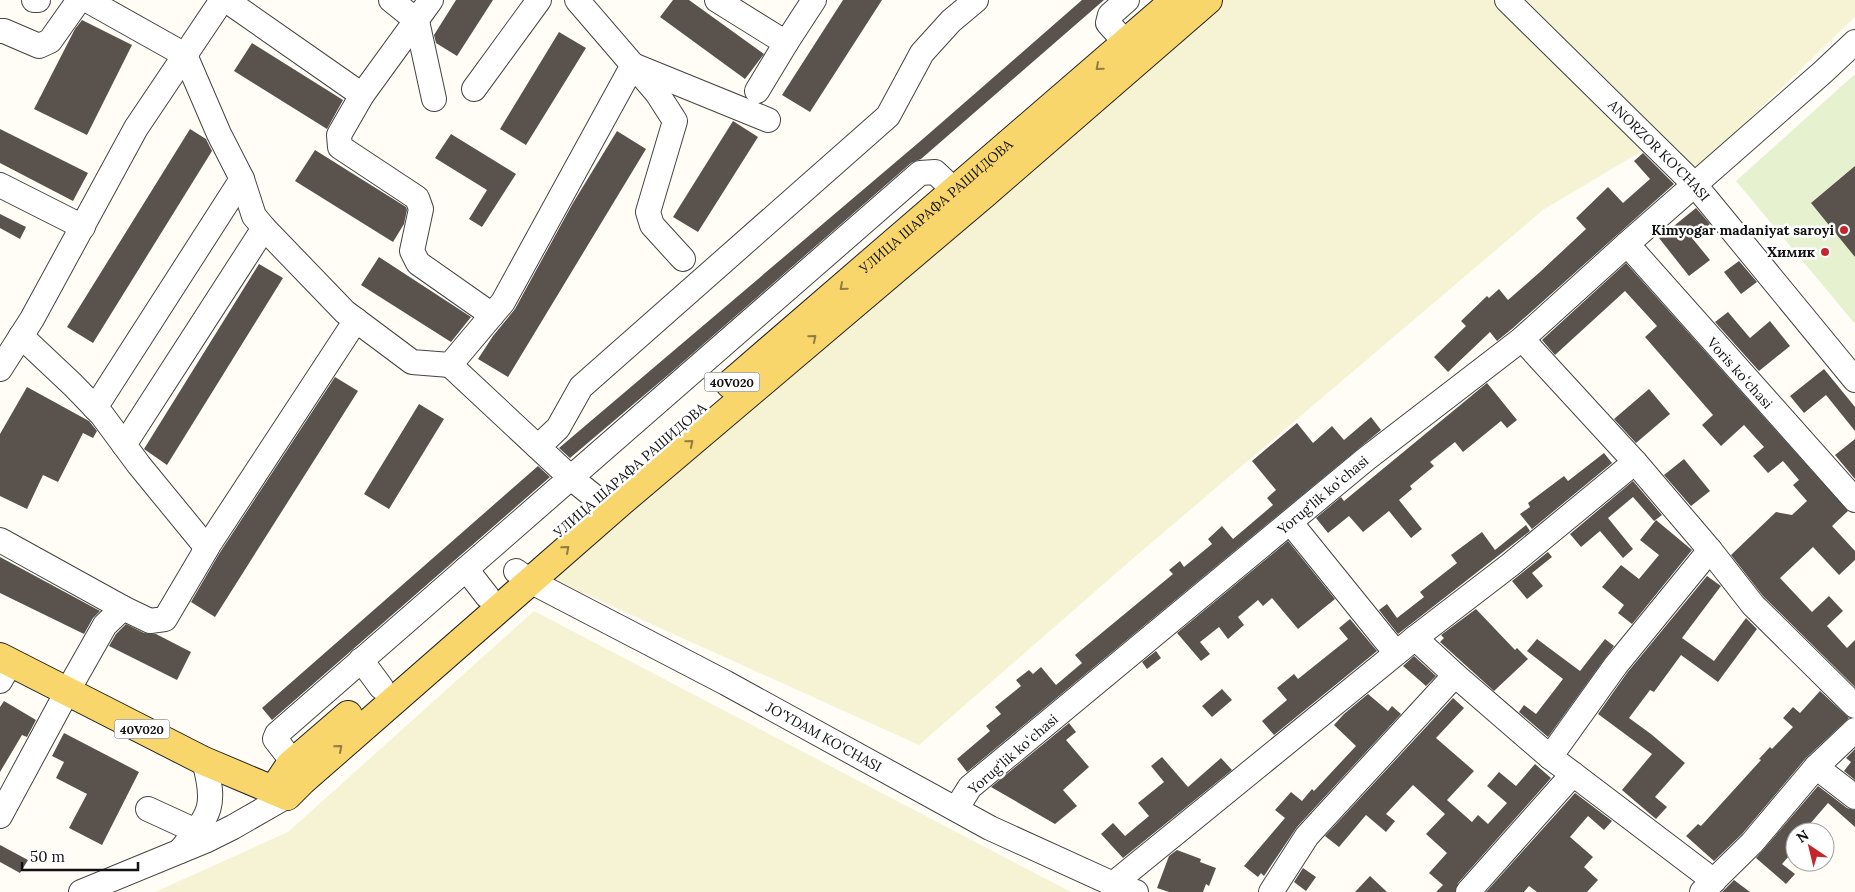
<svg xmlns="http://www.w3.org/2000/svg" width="1855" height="892" font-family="Lora,serif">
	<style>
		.farmland { fill: #f6f3d4 }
		.pitch { fill: #e6f2cf }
		.building { fill: #5a524d }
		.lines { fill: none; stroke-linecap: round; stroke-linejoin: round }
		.minor-casing { stroke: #444; stroke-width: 26 }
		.major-casing { stroke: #222; stroke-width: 30 }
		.minor { stroke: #fff; stroke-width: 24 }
		.major { stroke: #f9d66b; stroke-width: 28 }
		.oneway { stroke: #917d42 }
		.poi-dot { fill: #c4262e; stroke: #fff; stroke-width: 2 }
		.labels { text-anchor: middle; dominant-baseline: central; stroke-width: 5; stroke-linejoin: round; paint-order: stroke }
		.shield { fill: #fff; stroke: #585858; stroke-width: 1 }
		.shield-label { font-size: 12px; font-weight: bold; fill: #111 }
		.street-label { font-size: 14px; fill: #111; stroke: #fff }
		.poi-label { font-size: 14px; font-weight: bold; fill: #111; stroke: #fff; text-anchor: end }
	</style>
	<rect width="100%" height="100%" fill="#fffdf5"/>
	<path class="farmland" d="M1223,0h632v17l-163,157 -40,-29 -109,65 -413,351 -211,184 -367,-166z
		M534,611l537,281h-916l133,-60z"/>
	<path class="pitch" d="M1855,74v250l-119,-143z"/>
	<path class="building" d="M456,0h37l-36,56 -21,-13 -2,-8z
		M673,0h16l75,54 -19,25 -85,-62z
		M843,0h39l-72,112 -28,-17z
		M1082,0h22l-183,159 -10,4 -243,212 -98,83 -11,-10 365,-310z
		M82,20l50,25 -45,90 -53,-26 41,-80z
		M559,32l27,16 -60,97 -26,-16z
		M252,43l91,57 -16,29 -93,-58z
		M733,121l25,16 -60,95 -25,-15z
		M0,129l88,44 -15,28 -73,-38z
		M190,129l16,10 6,12 -119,192 -26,-16z
		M617,131l29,18 -138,228 -30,-18 15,-23 22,-27 58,-106z
		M451,134l65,40 -34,53 -13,-8 18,-29 -52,-32z
		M315,150l91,57 1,3 -3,14 -11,18 -98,-61z
		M1643,153l31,31 -161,144 -16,13 -7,-9 -42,40 -14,-15 32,-31 -5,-5 26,-25 2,2 10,-9 9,11 32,-28 46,-43 -10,-11 32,-31 15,16 27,-24 -16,-18z
		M1855,166v91l-44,-54z
		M1696,208l14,16 -18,14 18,22 -21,16 -30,-38z
		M0,214l26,13 -6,12 -20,-11z
		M379,257l92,60 -20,25 -90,-57z
		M1739,261l18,21 -16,12 -17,-22z
		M1626,263l222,248 -16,15 23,25v9l-16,15 -26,-28 -33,31 32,34 17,-16 14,15 -16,15 20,22 8,-8v47l-92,-91 -32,-41 45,-43 16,3 15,-14 -14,-16 6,-5 -16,-19 -15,12 -15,-17 11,-9 -20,-22 -23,21 -19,-21 11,-10 -68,-78 12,-11 -32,-35 -70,64 -13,-15z
		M259,264l24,14 -116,187 -23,-16z
		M1728,312l22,26 20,-17 20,25 -31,25 -44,-49z
		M1824,369l31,38v24l-29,-36 -22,18 -14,-17z
		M335,377l23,14 -143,226 -24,-15 28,-48z
		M1487,383l30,37 -10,8 -6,-7 -38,31 -8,-10 -25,20 4,4 -24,20 2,3 -13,11 23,29 -11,9 -22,-27 -26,21 -14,-16 -21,17 -12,-15 25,-21 3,4z
		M27,387l62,34 8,10 -4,7 -10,-5 -25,49 -15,-7 -16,34 -27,-13v-62z
		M1649,389l21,25 -34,29 -22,-24z
		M419,404l25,15 -55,90 -25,-15z
		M1371,417l10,13 -414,342 -10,-13 33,-28 -4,-5 15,-12 -6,-7 26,-21 -5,-6 13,-10 4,4 8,-7 15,18 26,-22 -7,-8 98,-81 -4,-4 11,-9 4,6 28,-23 -4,-5 14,-13 11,13 40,-34 -6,-7 9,-8 -24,-29 45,-38 16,20 19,-17 12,14z
		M1855,439v40l-20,-24z
		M1604,453l8,10 -80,66 -12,-15 10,-7 -2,-4 36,-27 4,5z
		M1684,459l26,32 -19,15 -27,-31z
		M538,466l12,11 -278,243 -10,-12z
		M1633,481l29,34 -8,6 -21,-24 -25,21 25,31 -10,9 -23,-27 -19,16 -11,-13z
		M1656,520l36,30 -60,74 -14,-11 6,-8 -22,-18 19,-22 18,14 20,-24 -19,-15z
		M1526,525l4,6 -132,103 -19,-24 8,-6 10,14 27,-21 -4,-5 37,-29 -6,-8 31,-23 13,18z
		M1288,541l47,58 -37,30 -26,-31 -9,8 -5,-6 -20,17 6,8 -16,14 -9,-12 -19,15 10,12 -9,7 -24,-28z
		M1548,552l4,5 -20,16 11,13 -16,13 -15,-18z
		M0,557l100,54 -7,7 -9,16 -84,-41z
		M1707,576l14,10 -39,52 32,23 32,-43 11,11 -39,53 -37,-27 -27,37 -4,-2 -21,28 22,16 34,29 -30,34 12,10 -11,12 -34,-29 30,-36 -54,-40 29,-41z
		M1476,609l39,41 2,-2 11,11 -34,32 -54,-49 4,-4 -3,-3z
		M1350,619l27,32 -103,84 -12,-14 25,-21 -10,-12 17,-14 4,5 50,-40 -9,-11z
		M126,624l18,9 12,1 35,18 -14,28 -68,-34 7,-12z
		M1537,639l43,32 25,-32 9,7 -66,91 -29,-25 5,-7 12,9 27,-35 -36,-28z
		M1156,651l5,7 -14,11 -5,-7z
		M1414,656l22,20 -10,10 -23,-20z
		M1222,689l10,11 -20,17 -10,-11z
		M1820,691l29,27 -43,40 -64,76 -28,27 -28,-25 12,-12 3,2 60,-66 -2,-1 11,-12 2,2 21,-22 -10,-9 10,-11 7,6z
		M1368,694l20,17 4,-5 9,8 -104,113 -33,49 -3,-3 -3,4 -14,-11 41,-48 -10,-8 16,-18 11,9 10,-12 2,2 42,-45 -22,-21 10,-11z
		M1453,698l11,10 -28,30 38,33 -27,29 25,22 6,-7 10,9 19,-21 -20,-17 12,-14 17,14 19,-22 16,14 -93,105 -3,9h-19l7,-7 -14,-12 18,-20 -21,-19 19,-20 -32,-29 -27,29 9,7 -9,11 -20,-17 -27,32 -14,-11z
		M4,701l32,19 -9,17 -5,-2 -22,37v-65z
		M1069,723l7,9 -10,8 23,27 -26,23 14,16 -22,18 -64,-37z
		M64,733l75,39 -37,73 -33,-17 18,-34 -31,-16 8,-16 -12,-6z
		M1855,749v31l-11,-9 7,-9 -5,-4z
		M1162,757l26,30 33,-29 11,12 -109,88 -22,-24 12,-11 12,13 24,-20 -11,-13 26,-21 -13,-16z
		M1818,786l29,22 8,2v17l-27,-24 -25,29h-8v17l-13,15 13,10 -9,10 -30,-26z
		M1575,793l37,28 -8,9 -16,-14 -18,21 23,20 -9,10 14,13 -11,12h-50l-8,-6 -5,6h-38z
		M0,845l28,15 -8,13 -20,-11z
		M1177,850l24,9 -1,3 16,6 -7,18 -3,-2 -3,8h-34l-12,-4 12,-32z
		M1303,868l13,9 -10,14 -12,-9z
		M1370,876l17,16h-32z
		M1734,880l16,12h-28z"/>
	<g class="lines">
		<defs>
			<g id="minor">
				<path d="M34,0h4"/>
				<path d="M87,0l98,55 34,79 23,45 12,37 10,12 81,84 67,50 38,3 53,-63 130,-237 135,55"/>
				<path d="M226,0l136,95"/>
				<path d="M391,0l26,21 17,78"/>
				<path d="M431,0l-69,95 -23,40 1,12 77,51 4,11 -9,42 6,12 74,52"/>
				<path d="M577,0l80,93 18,28 -27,91 4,13 31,34"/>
				<path d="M717,0l69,43 28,-43"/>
				<path id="s1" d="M1507,0l188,185 160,195"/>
				<path d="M0,31h4l35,15 11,-5 29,-41"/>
				<path d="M1126,43l-18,-20 2,-8 17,-15"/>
				<path d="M474,89l65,-89"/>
				<path d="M757,91l29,-48"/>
				<path d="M0,185l83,42"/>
				<path d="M1627,244l228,256"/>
				<path d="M450,365l121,113 25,20"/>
				<path d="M0,369l32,-50 104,-191 86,-128"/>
				<path d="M95,408l147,-229"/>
				<path d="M124,445l140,-217"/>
				<path d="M538,447l20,-19 23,-41 307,-271 34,-63 29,-32 25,-21"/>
				<path d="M1635,462l75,88"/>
				<path d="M1290,522l106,131"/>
				<path d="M0,540l123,68"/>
				<path d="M204,552l152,-232"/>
				<path d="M466,569l21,27"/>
				<path id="s2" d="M516,571l14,10 196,102 264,145 123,56 23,8"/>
				<path d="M361,660l20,27"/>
				<path d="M1455,675l95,82"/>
				<path d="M0,681l11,-19"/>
				<path d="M293,762l-18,-23 2,-5 643,-561 15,-1 20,19"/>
				<path d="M1816,767l39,30"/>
				<path d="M1573,774l141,107"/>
				<path d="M148,809l48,22"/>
				<path d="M956,809l14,-22 396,-328 156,-120 105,-95 196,-172 32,-30"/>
				<path d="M0,816l67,-124 38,-67 18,-17 27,13 15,-2 42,-71 -68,-83 -37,-50 -29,-30 -52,-49"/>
				<path d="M180,851c30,-37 37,-43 24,-90"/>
				<path d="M1113,884l302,-246 95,-73 125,-103 -113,-123"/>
				<path d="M81,892l124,-51 28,-14 54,-31"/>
				<path d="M1271,892l36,-56 148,-161 -40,-37"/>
				<path d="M1468,892l105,-118 -23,-17 66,-92 94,-115 43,55 102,101"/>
				<path d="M1702,892l50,-49 64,-76 39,-37"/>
			</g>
			<g id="major">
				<path id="s3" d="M730,384l445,-384"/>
				<path d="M0,657l204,104 83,35 15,-15 320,-280 361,-306 225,-195"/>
				<path d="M274,789l16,-24 58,-50"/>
			</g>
		</defs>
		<use href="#minor" class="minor-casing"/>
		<use href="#major" class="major-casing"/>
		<use href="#minor" class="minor"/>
		<use href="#major" class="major"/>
	</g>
	<defs><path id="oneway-chevron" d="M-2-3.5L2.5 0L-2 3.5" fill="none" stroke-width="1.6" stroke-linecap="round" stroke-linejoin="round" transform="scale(1.25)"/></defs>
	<g class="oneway">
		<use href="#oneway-chevron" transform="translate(1099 67) rotate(139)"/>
		<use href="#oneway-chevron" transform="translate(843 287) rotate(139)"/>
		<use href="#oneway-chevron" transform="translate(813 338) rotate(-40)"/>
		<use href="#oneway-chevron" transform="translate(690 443) rotate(-40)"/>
		<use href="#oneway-chevron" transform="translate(566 549) rotate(-41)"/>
		<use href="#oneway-chevron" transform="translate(339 748) rotate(-41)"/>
	</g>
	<g class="poi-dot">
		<circle cx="1844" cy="230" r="5"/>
		<circle cx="1825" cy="252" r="5"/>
	</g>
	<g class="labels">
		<g class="shield">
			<rect x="704.5" y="372.5" width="55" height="19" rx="4"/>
			<rect x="114.5" y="719.5" width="55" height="19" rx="4"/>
		</g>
		<g class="shield-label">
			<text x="732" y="382">40V020</text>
			<text x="142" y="729">40V020</text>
		</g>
		<g class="street-label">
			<text stroke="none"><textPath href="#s1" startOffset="214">ANORZOR KO'CHASI</textPath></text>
			<text stroke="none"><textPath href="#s3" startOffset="272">УЛИЦА ШАРАФА РАШИДОВА</textPath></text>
			<text transform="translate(1740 373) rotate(48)">Voris koʻchasi</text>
			<text transform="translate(630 470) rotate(-41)">УЛИЦА ШАРАФА РАШИДОВА</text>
			<text transform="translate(1323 495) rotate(-40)">Yorugʻlik koʻchasi</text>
			<text stroke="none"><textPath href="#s2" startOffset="350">JO'YDAM KO'CHASI</textPath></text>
			<text transform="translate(1013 754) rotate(-41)">Yorugʻlik koʻchasi</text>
		</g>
		<g class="poi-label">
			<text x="1834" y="230">Kimyogar madaniyat saroyi</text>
			<text x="1815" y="252">Химик</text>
		</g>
	</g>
	<g transform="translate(1810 847) rotate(325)"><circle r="24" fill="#ffffff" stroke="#a0a0a0"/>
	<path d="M0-4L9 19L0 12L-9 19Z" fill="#c4262e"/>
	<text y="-8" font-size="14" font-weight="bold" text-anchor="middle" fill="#111111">N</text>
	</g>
	<path d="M22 862v8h116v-8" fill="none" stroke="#111111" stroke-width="2.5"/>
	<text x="30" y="862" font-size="15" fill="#111111" stroke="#ffffff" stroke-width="4" paint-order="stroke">50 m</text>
</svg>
